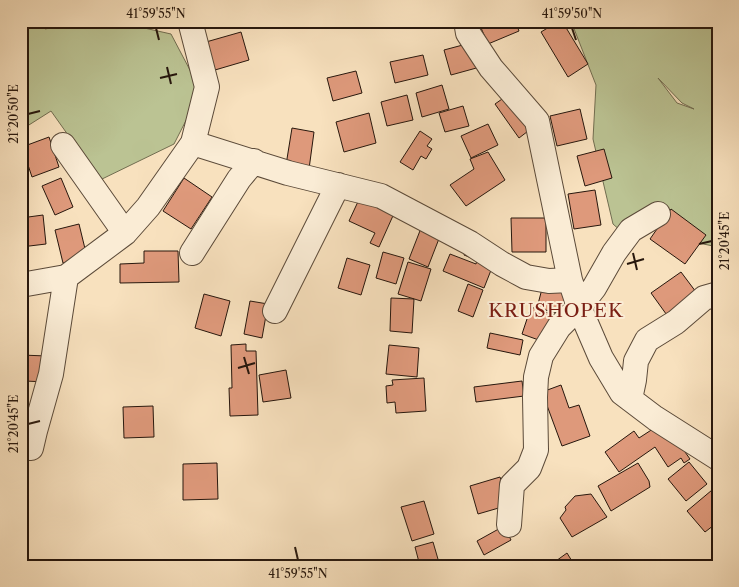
<svg xmlns="http://www.w3.org/2000/svg" width="739" height="587" font-family="'Libre Caslon Text',serif">
	<style>
		.green { fill: #bbc393; stroke: #716d50; fill-rule: evenodd }
		.building { fill: #de997b; stroke: #27170d }
		.lines { fill: none; stroke-linecap: round; stroke-linejoin: round }
		.minor-casing { stroke: #5b4a39; stroke-width: 26 }
		.minor { stroke: #faecd5; stroke-width: 24 }
		.ticks { fill: none; stroke: #27170d; stroke-width: 2 }
		.labels { text-anchor: middle; dominant-baseline: central; stroke-width: 4; stroke-linejoin: round; paint-order: stroke }
		.quarter-label { font-size: 19px; letter-spacing: 1px; fill: #7a1f14; stroke: #faecd5 }
		.neatline { fill: none; stroke: #27170d; stroke-width: 2 }
		.ticks-label { font-size: 12px; text-anchor: middle; fill: #27170d }
	</style>
	<rect width="100%" height="100%" fill="#f8e1be"/>
	<filter id="stains"><feTurbulence type="fractalNoise" baseFrequency=".004" numOctaves="4"/><feColorMatrix values="0 0 0 0 .2 0 0 0 0 .09 0 0 0 0 .02 0 0 0 .5 -.17"/></filter>
	<radialGradient id="worn" r=".72"><stop offset=".6" stop-color="#630" stop-opacity="0"/><stop offset="1" stop-color="#630" stop-opacity=".3"/></radialGradient>
	<path class="green" d="M21,21h17l7,8 44,-8h24l58,13 30,57 -27,53 -74,36 -49,-69 -30,19z
		M571,21h147v226l-44,-9 -11,-32 -41,26 -9,-8 -20,-85 3,-54zM658,78l24,25 12,6 -17,-6z"/>
	<path class="building" d="M478,21h37l4,10 -31,13z
		M559,21h3l26,43 -20,13 -27,-45z
		M241,32l8,28 -34,10 -9,-28z
		M474,42l6,25 -29,8 -7,-25z
		M423,55l5,20 -33,8 -5,-21z
		M356,71l6,22 -29,8 -6,-23z
		M442,85l7,24 -27,8 -6,-24z
		M512,92l24,33 -17,13 -24,-34z
		M407,95l6,25 -26,6 -6,-24z
		M463,106l6,20 -24,6 -6,-19z
		M580,109l7,30 -30,7 -7,-30z
		M369,113l7,30 -32,9 -8,-30z
		M488,124l10,21 -27,13 -10,-22z
		M292,128l22,4 -5,37 -23,-4z
		M420,131l12,8 -5,7 5,3 -6,10 -5,-3 -8,14 -13,-8z
		M49,137l10,30 -27,10 -10,-30z
		M604,149l8,29 -27,8 -8,-30z
		M488,152l17,28 -39,26 -16,-21 24,-16 -4,-10z
		M61,178l12,29 -18,8 -13,-29z
		M184,178l28,19 -21,32 -28,-18z
		M595,190l6,35 -27,4 -6,-35z
		M362,193l34,16 -17,38 -9,-4 5,-10 -26,-12z
		M671,209l35,26 -21,29 -35,-25z
		M43,215l3,29 -25,3v-29z
		M511,218h35v34h-34z
		M423,223l19,8 -14,36 -19,-8z
		M79,224l8,33 -24,6 -8,-33z
		M466,249l29,11 -11,28 -41,-17 7,-17 26,10 1,-4 -13,-5z
		M144,251h34l1,31 -59,1v-19l24,-1z
		M383,252l21,6 -8,26 -20,-6z
		M347,258l23,7 -9,30 -23,-7z
		M408,262l23,7 -10,32 -23,-7z
		M681,272l18,24 -30,22 -18,-25z
		M544,281l25,5 -7,28 -25,-6z
		M468,284l15,6 -10,27 -15,-6z
		M204,294l26,7 -9,35 -26,-8z
		M391,298l23,1 -2,34 -22,-2z
		M250,301l18,3 -6,34 -18,-4z
		M531,307l26,9 -10,27 -25,-9z
		M490,333l33,7 -3,15 -33,-7z
		M246,344v7h10l2,64 -28,1 -1,-28h3l-1,-43z
		M389,345l30,3 -2,29 -31,-3z
		M21,355l26,1 -1,26 -21,-1v7h-4z
		M286,370l5,28 -28,4 -4,-27z
		M424,378l2,33 -30,2 -1,-11 -8,1 -1,-17 7,-1 -1,-5z
		M522,381l2,15 -48,6 -2,-15z
		M561,385l8,23 10,-3 11,31 -28,10 -20,-54z
		M153,406l1,31 -30,1 -1,-31z
		M659,425l14,10 17,24 -6,4 -3,-5 -13,9 -13,-20 -36,25 -14,-20 29,-21 5,7z
		M689,462l18,22 -21,17 -18,-22z
		M217,463l1,36 -35,1v-36z
		M638,463l11,18 1,6 -39,24 -13,-25z
		M500,477l9,28 -31,9 -8,-28z
		M718,485v37l-13,10 -18,-21z
		M591,494l16,23 -35,20 -12,-19 6,-8 -1,-3 10,-11z
		M424,501l10,33 -22,7 -11,-34z
		M504,526l7,14 -27,15 -7,-14z
		M433,542l7,24h-20l-5,-19z
		M567,553l8,13h-26z"/>
	<g class="lines">
		<defs>
			<path id="minor" d="M190,21l17,66 -14,56
				M466,21l2,12 23,35 46,53 33,159 9,27 22,51 21,35 33,25 63,40
				M63,145l62,88
				M192,253l47,-74 15,-18
				M21,285l45,-8
				M275,311l63,-126
				M630,399l4,-19 2,-19 11,-21 29,-18 28,-24 14,-4
				M31,448l4,-17 16,-57 15,-97 59,-44 23,-26 45,-64 95,30 93,23 89,47 32,21 24,13 23,4 21,-1
				M509,525l3,-40 17,-17 7,-18 -1,-53 1,-20 5,-21 18,-29 20,-20 15,-19 20,-35 17,-23 27,-16"/>
		</defs>
		<use href="#minor" class="minor-casing"/>
		<use href="#minor" class="minor"/>
	</g>
	<path class="ticks" d="M156,28l3,12M572,28l4,12M167,67l4,17M160,78l17,-4M28,114l12,-3M699,244l13,-3M633,253l4,17M627,264l17,-5M244,357l5,17M238,368l17,-5M28,424l12,-3M295,547l3,13"/>
	<g class="labels">
		<g class="quarter-label">
			<text x="556" y="310">KRUSHOPEK</text>
		</g>
	</g>
	<rect width="739" height="587" fill="none" stroke="#f8e1be" stroke-width="55"/>
	<rect x="28" y="28" width="684" height="532" class="neatline"/>
	<g class="ticks-label">
		<text x="156" y="18">41°59'55"N</text>
		<text x="572" y="18">41°59'50"N</text>
		<text transform="translate(14 114) rotate(-90)" y="4">21°20'50"E</text>
		<text transform="translate(725 241) rotate(-90)" y="4">21°20'45"E</text>
		<text transform="translate(14 424) rotate(-90)" y="4">21°20'45"E</text>
		<text x="298" y="578">41°59'55"N</text>
	</g>
	<rect width="100%" height="100%" filter="url(#stains)"/>
	<rect width="100%" height="100%" fill="url(#worn)"/>
</svg>
